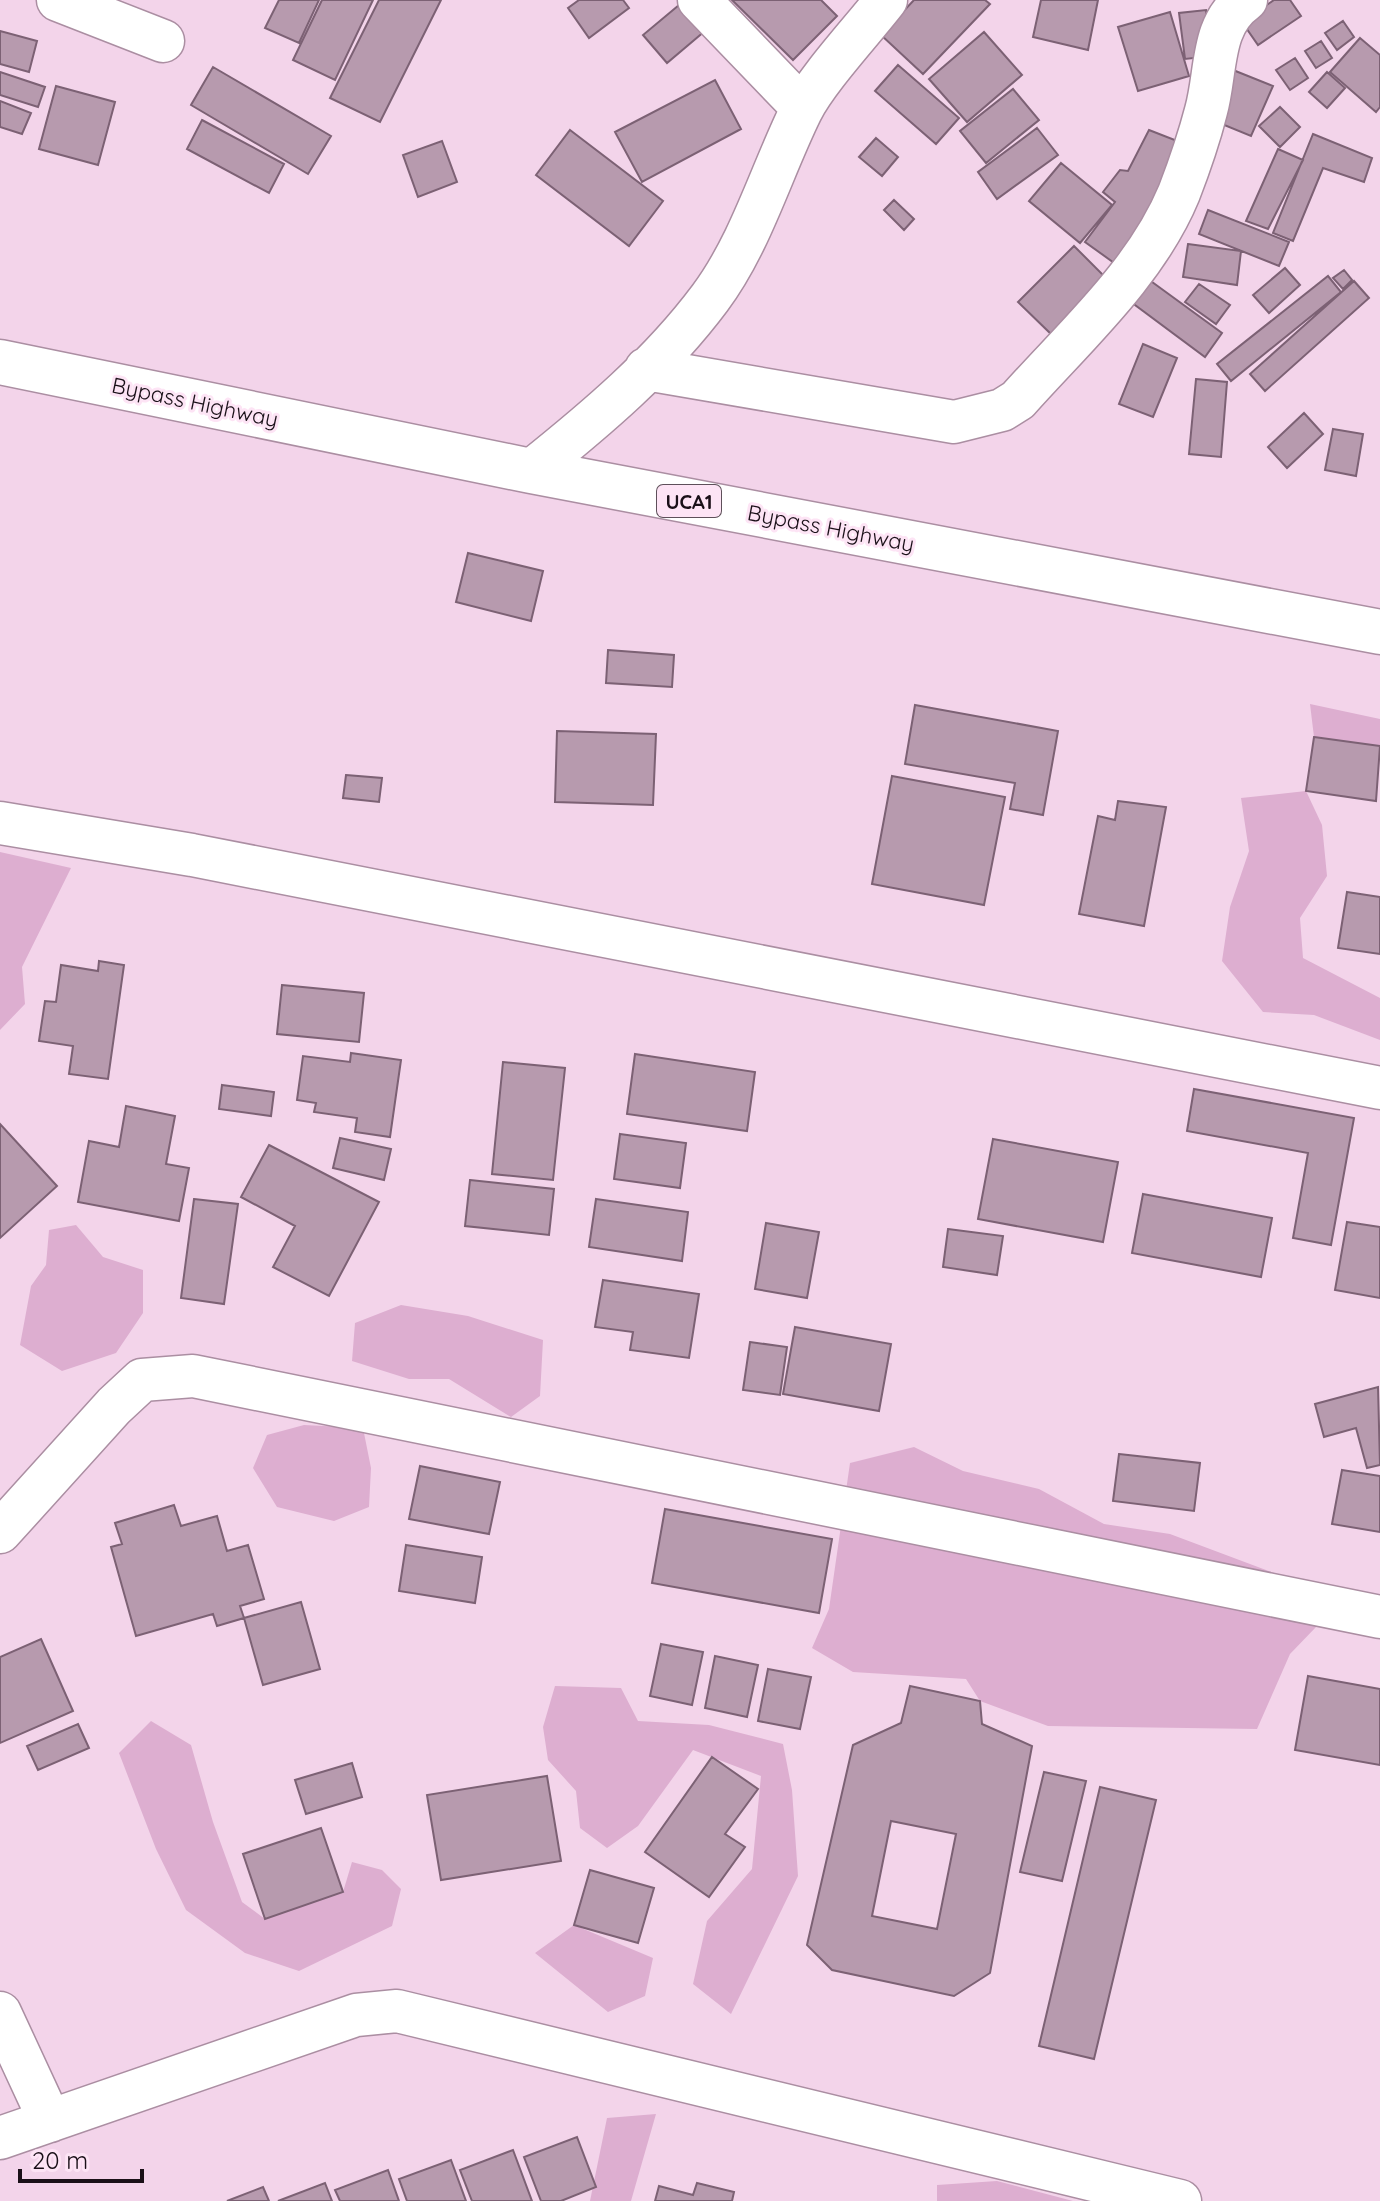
<svg xmlns="http://www.w3.org/2000/svg" width="1380" height="2201" font-family="Quicksand,sans-serif">
	<style>
		.green { fill: #ddaed0 }
		.building { fill: #b79aae; stroke: #7c6174; stroke-width: 2; fill-rule: evenodd }
		.lines { fill: none; stroke-linecap: round; stroke-linejoin: round }
		.minor-casing { stroke: #ab8ea2; stroke-width: 45 }
		.primary-casing { stroke: #ab8ea2; stroke-width: 47 }
		.minor { stroke: #fff; stroke-width: 42 }
		.primary { stroke: #fff; stroke-width: 44 }
		.labels { text-anchor: middle; dominant-baseline: central; stroke-width: 6; stroke-linejoin: round; paint-order: stroke }
		.shield { fill: #fde4f5; stroke: #5e505a; stroke-width: 2 }
		.shield-label { font-size: 20px; font-weight: bold; fill: #1a1018 }
		.street-label { font-size: 22px; fill: #1a1018; stroke: #fde4f5 }
	</style>
	<rect width="100%" height="100%" fill="#f3d4ea"/>
	<path class="green" d="M1310,704l70,15v27l-66,-9z
		M1306,791l16,34 5,51 -27,42 3,40 77,40v42l-66,-25 -51,-3 -41,-51 8,-54 19,-56 -8,-53z
		M0,852l71,16 -49,99 3,37 -25,26z
		M76,1225l27,32 40,13v43l-27,40 -54,18 -42,-26 11,-59 15,-21 3,-35z
		M401,1305l67,11 75,24 -3,56 -29,21 -62,-38h-40l-57,-18 3,-38z
		M304,1425l59,3 8,40 -2,39 -35,14 -57,-14 -24,-39 14,-33z
		M914,1447l49,24 76,18 65,35 66,10 173,65 -53,55 -33,75 -209,-3 -68,-25 -14,-22 -113,-7 -41,-24 17,-39 21,-146z
		M555,1686l66,2 17,33 71,4 74,19 9,46 6,86 -67,138 -38,-30 14,-63 45,-52 9,-93 -68,-26 -55,76 -31,22 -27,-20 -4,-37 -28,-31 -5,-33z
		M151,1721l40,24 22,77 29,80 23,17 78,-27 9,-30 30,8 19,19 -9,37 -93,45 -54,-18 -59,-43 -30,-61 -37,-96z
		M574,1925l79,33 -8,38 -37,16 -73,-59z
		M656,2114l-25,87h-41l17,-83z
		M997,2181l76,20h-136v-16z"/>
	<path class="building" d="M279,0h40l-20,43 -34,-15z
		M322,0h51l-38,80 -42,-20z
		M379,0h62l-61,122 -50,-24z
		M579,0h44l6,8 -40,30 -21,-30z
		M685,0l27,25 -45,38 -24,-28z
		M732,0h89l16,16 -44,44z
		M914,0h71l5,4 -67,70 -42,-39z
		M1041,0h57l-10,50 -55,-13z
		M1274,0h16l11,16 -43,29 -16,-23z
		M1206,10l6,46 -27,3 -6,-46z
		M1170,12l19,64 -51,15 -20,-64z
		M1343,21l11,16 -17,13 -12,-17z
		M0,31l37,10 -8,31 -29,-8z
		M984,32l38,43 -55,47 -38,-43z
		M1360,38l20,17v52l-4,5 -46,-40z
		M1321,41l11,17 -16,10 -11,-17z
		M1295,58l13,20 -18,12 -14,-20z
		M898,65l61,53 -23,26 -61,-53z
		M213,67l118,69 -23,38 -117,-69z
		M1233,70l40,16 -22,50 -39,-16z
		M0,72l45,15 -7,20 -38,-12z
		M1327,72l18,16 -18,20 -18,-16z
		M715,80l26,49 -99,53 -27,-50z
		M56,86l59,16 -17,63 -59,-16z
		M1013,89l26,31 -53,43 -26,-32z
		M0,101l31,12 -9,21 -22,-7z
		M1280,107l20,20 -20,20 -21,-21z
		M202,120l82,44 -15,29 -82,-44z
		M1037,128l21,27 -61,44 -19,-27z
		M570,130l93,71 -34,45 -93,-71z
		M1149,130l36,14 -68,121 -32,-23 30,-40 -12,-10 17,-22 8,1z
		M1313,134l59,24 -8,24 -41,-14 -30,73 -20,-8z
		M876,138l22,19 -16,19 -23,-19z
		M442,141l15,41 -39,15 -15,-42z
		M1278,149l25,11 -35,69 -22,-8z
		M1061,163l51,42 -32,38 -51,-42z
		M894,200l20,19 -10,11 -20,-20z
		M1208,210l81,32 -10,24 -80,-32z
		M1188,244l53,7 -4,34 -54,-8z
		M1074,246l33,33 -55,56 -34,-33z
		M1285,268l15,17 -31,28 -16,-18z
		M1344,270l8,10 -9,9 -10,-11z
		M1328,276l13,16 -110,89 -14,-17z
		M1148,279l74,54 -17,24 -74,-55z
		M1354,281l15,17 -104,93 -15,-17z
		M1199,284l31,21 -14,19 -31,-22z
		M1143,344l34,14 -24,59 -34,-13z
		M1196,379l31,3 -6,75 -32,-3z
		M1304,413l19,21 -36,34 -19,-21z
		M1333,429l30,5 -7,42 -31,-6z
		M468,553l75,18 -12,50 -75,-19z
		M608,650l66,5 -2,32 -66,-4z
		M915,705l143,26 -15,84 -33,-6 5,-26 -110,-19z
		M557,731l99,3 -3,71 -98,-3z
		M1314,737l66,9 -4,55 -70,-10z
		M346,775l36,3 -3,24 -36,-4z
		M892,776l113,21 -21,108 -112,-21z
		M1118,801l48,6 -22,119 -65,-12 19,-98 17,4z
		M1347,892l33,5v57l-42,-6z
		M99,961l25,4 -16,114 -39,-5 4,-28 -34,-5 6,-40 11,1 5,-37 37,6z
		M282,985l82,8 -5,49 -82,-8z
		M351,1053l50,7 -11,77 -35,-5 2,-14 -43,-6 2,-9 -19,-3 6,-44 47,6z
		M635,1054l120,18 -8,59 -120,-17z
		M503,1062l62,6 -12,112 -61,-6z
		M222,1085l52,7 -3,24 -52,-7z
		M1194,1089l160,29 -23,127 -38,-7 15,-85 -121,-22z
		M126,1106l49,10 -9,48 23,4 -10,53 -101,-19 11,-61 30,6z
		M0,1124l57,62 -57,52z
		M620,1134l66,9 -6,45 -66,-9z
		M340,1138l51,11 -7,31 -51,-12z
		M993,1139l125,23 -15,80 -125,-23z
		M269,1145l110,57 -50,94 -56,-29 22,-41 -54,-29z
		M470,1180l84,9 -5,46 -84,-9z
		M1143,1194l129,24 -11,59 -129,-24z
		M194,1199l44,5 -14,100 -43,-6z
		M596,1199l92,13 -6,49 -93,-14z
		M1347,1222l33,5v71l-45,-8z
		M766,1223l53,9 -12,66 -52,-9z
		M948,1229l55,7 -6,39 -54,-8z
		M603,1280l96,14 -10,64 -59,-8 3,-18 -38,-5z
		M795,1327l96,17 -12,67 -96,-17z
		M750,1342l37,5 -7,48 -37,-5z
		M1378,1387l2,78 -13,3 -11,-40 -32,9 -9,-33z
		M1119,1454l81,9 -6,48 -81,-10z
		M420,1466l80,16 -11,52 -80,-15z
		M1342,1470l38,6v56l-48,-8z
		M174,1505l7,21 36,-10 10,35 21,-6 16,54 -24,7 4,12 -27,8 -4,-12 -77,22 -25,-89 11,-3 -7,-21z
		M665,1509l167,30 -13,74 -167,-30z
		M406,1545l76,12 -7,46 -76,-12z
		M301,1602l19,67 -57,16 -19,-67z
		M41,1639l32,72 -73,32v-86z
		M661,1644l42,8 -11,53 -42,-9z
		M715,1656l43,9 -11,52 -42,-9z
		M768,1669l43,8 -11,52 -42,-8z
		M1308,1676l72,13v76l-85,-15z
		M910,1686l70,15 2,23 50,22 -42,227 -36,23 -122,-26 -25,-25 46,-200 48,-22zM891,1821l65,13 -19,95 -65,-13z
		M78,1724l11,24 -51,22 -11,-24z
		M712,1757l46,32 -33,45 20,13 -36,50 -64,-45z
		M352,1763l10,34 -56,17 -11,-34z
		M1044,1772l42,9 -24,100 -42,-9z
		M547,1776l14,85 -120,19 -14,-85z
		M1100,1787l56,13 -62,259 -55,-13z
		M321,1828l22,64 -78,27 -22,-65z
		M590,1870l64,18 -16,55 -64,-18z
		M577,2137l19,50 -35,14h-20l-17,-44z
		M513,2150l19,51h-60l-12,-31z
		M451,2160l15,41h-59l-8,-22z
		M388,2170l11,31h-59l-5,-11z
		M325,2183l7,18h-54z
		M697,2183l37,9 -2,9h-77l4,-15 34,9z
		M263,2187l6,14h-42z"/>
	<g class="lines">
		<defs>
			<path id="minor" d="M58,0l105,41
				M699,0l103,107
				M646,369l308,53 48,-12 16,-10c57,-64 128,-127 161,-207 10,-26 20,-55 27,-82 11,-39 4,-86 40,-111
				M531,471c65,-52 129,-106 179,-173 41,-55 61,-126 91,-187 16,-32 61,-80 85,-111
				M0,823l192,32 1188,233
				M0,1532l114,-126 28,-26 51,-4 1187,241
				M0,2013l50,108
				M0,2138l356,-123 41,-4 783,190"/>
			<path id="primary" d="M0,362l531,109 849,161"/>
		</defs>
		<use href="#minor" class="minor-casing"/>
		<use href="#primary" class="primary-casing"/>
		<use href="#minor" class="minor"/>
		<use href="#primary" class="primary"/>
	</g>
	<g class="labels">
		<rect class="shield" x="657" y="485" width="64" height="32" rx="6"/>
		<g class="shield-label">
			<text x="689" y="501">UCA1</text>
		</g>
		<g class="street-label">
			<text transform="translate(195 402) rotate(12)">Bypass Highway</text>
			<text transform="translate(831 528) rotate(11)">Bypass Highway</text>
		</g>
	</g>
	<path d="M20 2169v12h122v-12" fill="none" stroke="#1a1018" stroke-width="4"/>
	<text x="32" y="2169" font-size="24" fill="#1a1018" stroke="#fde4f5" stroke-width="6" paint-order="stroke">20 m</text>
</svg>
